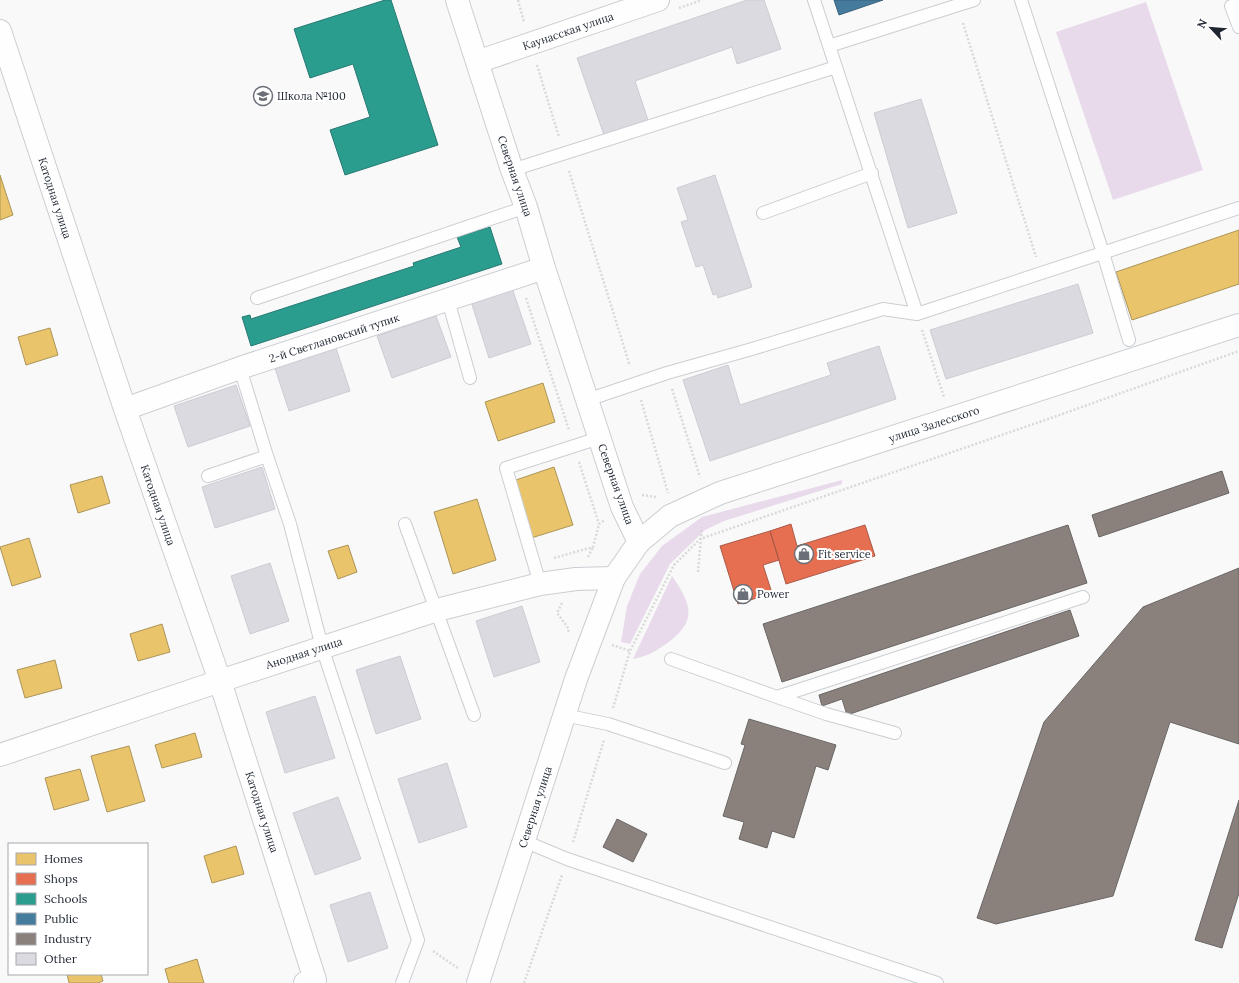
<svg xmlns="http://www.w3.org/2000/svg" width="1239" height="983" font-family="Lora,serif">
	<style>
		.green { fill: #e8daeb }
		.homes { fill: #e9c46a; stroke: #ac9559 }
		.shops { fill: #e76f51; stroke: #ab5948 }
		.schools { fill: #2a9d8f; stroke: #277973 }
		.public { fill: #457b9d; stroke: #3a627d }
		.industry { fill: #8a817c; stroke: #6a6666 }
		.building { fill: #dadae0; stroke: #ceccd3 }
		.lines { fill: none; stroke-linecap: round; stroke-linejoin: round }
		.service-casing { stroke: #caced3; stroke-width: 14 }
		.minor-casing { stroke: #caced3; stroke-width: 24 }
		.secondary-casing { stroke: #caced3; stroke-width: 24 }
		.path { stroke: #d9d9da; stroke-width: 2.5; stroke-dasharray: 2 2; stroke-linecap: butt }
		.service { stroke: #fefefe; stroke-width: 12 }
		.minor { stroke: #fefefe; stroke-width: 22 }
		.secondary { stroke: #fefefe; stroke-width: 22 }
		.labels { text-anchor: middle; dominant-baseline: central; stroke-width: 4; stroke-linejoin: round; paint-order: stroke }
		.street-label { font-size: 11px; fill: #1f2632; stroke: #fff }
		.poi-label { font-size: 11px; fill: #1f2632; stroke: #fff; text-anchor: start }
	</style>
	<rect width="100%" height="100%" fill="#f9f9f9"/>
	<path class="green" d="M1146,2l57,168 -90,30 -57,-168z
		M842,480v4l-118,37 -19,9 -35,34 -40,80 -9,-2 6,-36 13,-32 22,-28 40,-29z
		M672,576c20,29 26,45 -6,68 -10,7 -20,13 -33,15z"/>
	<path class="homes" d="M0,175l13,40 -13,5z
		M1239,230v54l-107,36 -16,-48z
		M50,328l8,27 -32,10 -8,-28z
		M543,383l12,39 -57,19 -13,-39z
		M554,467l19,58 -45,14 -18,-57z
		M102,476l8,27 -32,10 -8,-28z
		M477,499l19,61 -43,14 -19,-62z
		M29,538l12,39 -29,9 -12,-39z
		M348,545l9,27 -19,7 -10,-28z
		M162,624l8,28 -32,9 -8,-27z
		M55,660l7,28 -37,10 -8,-28z
		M195,733l7,24 -40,11 -7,-23z
		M129,746l16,55 -38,11 -16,-56z
		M80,769l9,31 -35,10 -9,-32z
		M236,846l8,28 -32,9 -8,-27z
		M197,959l7,24h-35l-4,-14z
		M67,974h34l2,7 -5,2h-29z"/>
	<path class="shops" d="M791,524l6,22 68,-21 10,31 -89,28 -16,-53z
		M770,531l9,29 -16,5 9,28 -34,11 -18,-58z"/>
	<path class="schools" d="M385,0h6l47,145 -93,30 -15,-45 40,-13 -17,-53 -43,14 -16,-49z
		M490,227l12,37 -251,82 -9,-29 8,-2 1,4 163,-53 -1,-3 48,-16 -4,-10z"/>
	<path class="public" d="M834,0h49l-44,15z"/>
	<path class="industry" d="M1222,471l7,22 -130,44 -7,-22z
		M1068,525l19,58 -305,99 -19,-58z
		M1239,568v176l-69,-22 -57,174 -117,28 -19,-6 67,-196 99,-115z
		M1070,610l9,26 -232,79 -5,-16 -20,7 -3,-11z
		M749,719l87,26 -8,25 -12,-4 -22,72 -22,-7 -5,17 -28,-9 5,-17 -21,-6 22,-71 -4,-1z
		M1239,800v93l-17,55 -27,-8z
		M617,819l30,15 -14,28 -30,-15z"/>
	<path class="building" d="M747,0h17l17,49 -44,15 -5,-17 -97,34 13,39 -44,15 -27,-77z
		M921,99l36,114 -49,15 -34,-115z
		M715,175l37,112 -34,11 -1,-4 -4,1 -10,-30 -7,2 -15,-45 7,-2 -11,-32z
		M1078,284l15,49 -147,46 -16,-49z
		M511,285l20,59 -42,14 -19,-60z
		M436,316l15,41 -59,21 -15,-42z
		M879,346l17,53 -186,62 -27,-81 45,-15 12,40 91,-30 -4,-12z
		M336,348l14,43 -61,20 -14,-43z
		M236,385l14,41 -62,21 -14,-41z
		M262,467l13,42 -60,19 -13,-41z
		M270,563l19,58 -39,13 -19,-58z
		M522,606l18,56 -46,15 -18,-56z
		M400,656l21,63 -45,15 -20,-64z
		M315,696l20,62 -50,15 -19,-61z
		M447,763l20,64 -48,16 -21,-64z
		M338,797l23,62 -46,16 -22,-62z
		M370,892l18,56 -40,14 -18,-57z"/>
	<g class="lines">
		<defs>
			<path id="service" d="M814,0l103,314
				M1021,0l82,253 26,87
				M1239,4l-8,2 8,21
				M829,46l145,-46
				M512,170l324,-103
				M763,213l109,-40
				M257,298l269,-91
				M448,300l22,78
				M240,368l27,88 23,68 32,123 96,293 -16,43
				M587,400l80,-27 85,-24 131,-40 34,5 322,-106
				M208,476l59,-20
				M405,524l69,191
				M540,584l-34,-116 93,-30
				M671,659l106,38 306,-100
				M777,697l49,17 69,19
				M564,715l44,9 117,39
				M524,841l43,18 370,124"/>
			<path id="minor" d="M457,0l55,170 14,37 18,61 78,239 17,35
				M0,31l125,378 95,272 95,299 -10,3
				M477,62l181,-62
				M125,409l115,-41 304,-100
				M0,755l220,-74 217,-71 103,-26 36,-5 38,-1"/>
			<path id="secondary" d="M478,983l98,-304 38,-101 25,-36 31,-26 50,-23 519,-168"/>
		</defs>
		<use href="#service" class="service-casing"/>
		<use href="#minor" class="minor-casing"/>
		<use href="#secondary" class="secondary-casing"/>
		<path class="path" d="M518,0l6,22
			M679,8l23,-8
			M963,23l73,234
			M537,65l22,72
			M569,171l61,195
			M526,298l43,132
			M922,330l22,67
			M672,389l28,88
			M641,400l27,93
			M579,462l20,62
			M642,495l14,2
			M588,557l5,-10
			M554,558l39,-11 6,-23 6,-4
			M698,572l4,-45
			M562,603l-5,10 12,16 -1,3
			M612,645l18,6
			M613,708l17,-57 44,-86 26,-26 351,-121 188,-67
			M573,842l31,-102
			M433,951l26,18
			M524,983l38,-108"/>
		<use href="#service" class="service"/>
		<use href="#minor" class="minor"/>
		<use href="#secondary" class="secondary"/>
	</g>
	<defs>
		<symbol id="school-ring" viewBox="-11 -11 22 22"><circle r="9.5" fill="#fff" stroke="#6b7078" stroke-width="1.5"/><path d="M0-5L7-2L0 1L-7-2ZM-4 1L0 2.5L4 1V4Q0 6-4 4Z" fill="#6b7078"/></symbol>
		<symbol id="shop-ring" viewBox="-11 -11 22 22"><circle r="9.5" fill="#fff" stroke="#6b7078" stroke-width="1.5"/><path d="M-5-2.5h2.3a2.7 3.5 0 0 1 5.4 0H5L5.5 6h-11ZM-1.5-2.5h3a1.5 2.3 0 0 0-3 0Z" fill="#6b7078"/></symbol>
	</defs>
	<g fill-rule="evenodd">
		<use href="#school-ring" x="252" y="85" width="22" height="22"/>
		<use href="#shop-ring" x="793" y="543" width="22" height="22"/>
		<use href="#shop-ring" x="732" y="583" width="22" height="22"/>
	</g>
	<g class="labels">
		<g class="street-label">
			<text transform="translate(568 31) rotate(-19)">Каунасская улица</text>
			<text transform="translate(515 176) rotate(71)">Северная улица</text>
			<text transform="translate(55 198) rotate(72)">Катодная улица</text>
			<text transform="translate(334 338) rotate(-18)">2-й Светлановский тупик</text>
			<text transform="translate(934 424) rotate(-18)">улица Залесского</text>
			<text transform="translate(616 484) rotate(70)">Северная улица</text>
			<text transform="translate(158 505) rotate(71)">Катодная улица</text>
			<text transform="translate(304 653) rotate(-18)">Анодная улица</text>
			<text transform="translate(535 807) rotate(-72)">Северная улица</text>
			<text transform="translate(262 812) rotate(72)">Катодная улица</text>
		</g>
		<g class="poi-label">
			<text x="277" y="96">Школа №100</text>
			<text x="818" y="554">Fit service</text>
			<text x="757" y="594">Power</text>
		</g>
	</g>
	<rect x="8" y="843" width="140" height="132" fill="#ffffff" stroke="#a5a8ad"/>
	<rect x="16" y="853" width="20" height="12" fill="#e9c46a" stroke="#a5a8ad"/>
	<text x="44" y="863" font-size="12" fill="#1f2632">Homes</text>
	<rect x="16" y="873" width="20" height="12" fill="#e76f51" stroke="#a5a8ad"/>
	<text x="44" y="883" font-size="12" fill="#1f2632">Shops</text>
	<rect x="16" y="893" width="20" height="12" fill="#2a9d8f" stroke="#a5a8ad"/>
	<text x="44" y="903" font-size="12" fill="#1f2632">Schools</text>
	<rect x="16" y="913" width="20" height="12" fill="#457b9d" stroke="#a5a8ad"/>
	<text x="44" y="923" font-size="12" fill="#1f2632">Public</text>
	<rect x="16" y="933" width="20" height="12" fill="#8a817c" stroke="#a5a8ad"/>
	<text x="44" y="943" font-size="12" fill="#1f2632">Industry</text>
	<rect x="16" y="953" width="20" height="12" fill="#dadae0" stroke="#a5a8ad"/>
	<text x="44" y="963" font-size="12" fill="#1f2632">Other</text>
	<g transform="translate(1211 28) rotate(296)" stroke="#ffffff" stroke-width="3" paint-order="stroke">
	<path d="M0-3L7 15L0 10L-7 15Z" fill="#1f2632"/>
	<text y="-6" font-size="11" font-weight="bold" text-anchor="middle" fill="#1f2632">N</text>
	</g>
</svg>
